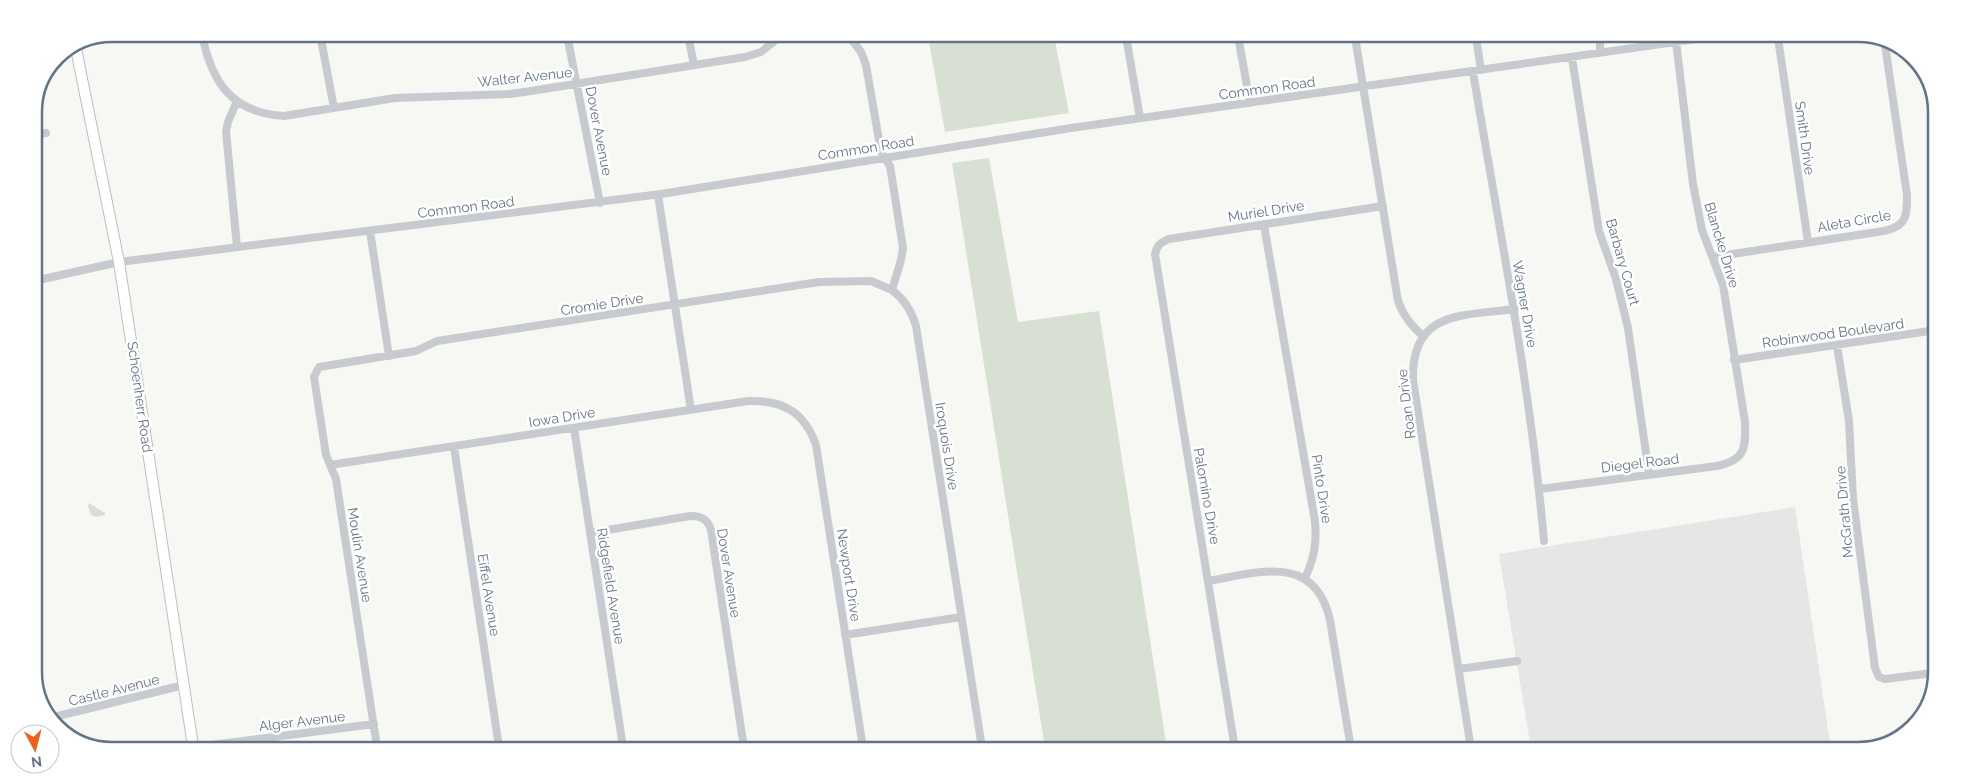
<svg xmlns="http://www.w3.org/2000/svg" width="1971" height="784" font-family="Raleway,sans-serif">
	<style>
		.built { fill: #e5e6e5 }
		.green { fill: #d8e0d4 }
		.lines { fill: none; stroke-linecap: round; stroke-linejoin: round }
		.major-casing { stroke: #bcbfc3; stroke-width: 12 }
		.minor { stroke: #c7cace; stroke-width: 8 }
		.major { stroke: #fff; stroke-width: 10 }
		.labels { text-anchor: middle; dominant-baseline: central; stroke-width: 5; stroke-linejoin: round; paint-order: stroke }
		.street-label { font-size: 14px; fill: #647487; stroke: #fff }
		.rim { fill: none; stroke: #647487; stroke-width: 2.5 }
	</style>
	<rect width="100%" height="100%" fill="#f7f7f4"/>
	<path class="built" d="M1795,507l35,236 -48,7 -251,-1 -32,-195z"/>
	<path class="green" d="M384,34l120,1 1,2 -121,2z
		M928,36h126l15,77 -124,19z
		M989,158l29,164 81,-11 68,438 -122,-1 -93,-585z
		M89,503l16,10v2l-9,2 -5,-2 -3,-9z"/>
	<g class="lines">
		<defs>
			<path id="major" d="M76,49l43,213 74,484"/>
		</defs>
		<use href="#major" class="major-casing"/>
		<path class="minor" d="M202,34c9,47 29,79 82,82l111,-18 115,-4 21,-3 214,-34 16,-5 21,-17
			M320,34l14,74
			M567,35l33,168
			M688,35l6,30
			M849,36l12,16 5,13 15,87 9,14 1,6 12,76 -2,12 -9,30c12,9 20,22 24,36l66,422
			M1126,36l14,82
			M1238,36l12,67
			M1355,37l43,264c6,16 13,24 25,35
			M1476,37l5,33
			M1600,37v16
			M1778,38l30,204
			M1572,58l27,173 17,48 12,49 21,146
			M1473,72c26,156 57,311 71,469
			M237,101l-9,21 -2,9 11,116
			M34,135l12,-2
			M658,195l33,215
			M1264,225l51,296c2,22 -1,38 -10,57
			M370,231l19,125
			M1713,257l171,-26c23,-5 23,-15 23,-36l-23,-157
			M34,281l85,-19 542,-68 410,-66 632,-90
			M1837,346l12,75 4,78 22,169 4,9 6,2 48,-6
			M1734,360l202,-30
			M574,428l49,319
			M454,447l45,300
			M330,465l418,-64c34,-1 56,10 68,44l47,303
			M1540,489l177,-23c28,-6 29,-17 28,-44l-22,-137 -21,-55 -9,-46 -17,-143
			M590,533l100,-17c11,0 18,3 21,14l33,218
			M1209,581c50,-9 106,-28 121,39l21,129
			M845,635l116,-18
			M1459,669l58,-8
			M50,718l134,-33
			M203,746l171,-22
			M377,747l-41,-268 -10,-24 -12,-78 5,-10 97,-16 21,-10 382,-59 52,-1 21,9
			M1235,749l-80,-495c2,-9 6,-12 14,-15l214,-33
			M1471,749l-58,-369c-2,-70 50,-64 102,-71"/>
		<use href="#major" class="major"/>
	</g>
	<g class="labels">
		<g class="street-label">
			<text transform="translate(525 77) rotate(-6)">Walter Avenue</text>
			<text transform="translate(1267 88) rotate(-8)">Common Road</text>
			<text transform="translate(599 131) rotate(79)">Dover Avenue</text>
			<text transform="translate(1805 138) rotate(82)">Smith Drive</text>
			<text transform="translate(866 148) rotate(-9)">Common Road</text>
			<text transform="translate(466 207) rotate(-7)">Common Road</text>
			<text transform="translate(1266 211) rotate(-9)">Muriel Drive</text>
			<text transform="translate(1854 221) rotate(-10)">Aleta Circle</text>
			<text transform="translate(1722 245) rotate(73)">Blancke Drive</text>
			<text transform="translate(1623 262) rotate(74)">Barbary Court</text>
			<text transform="translate(602 304) rotate(-9)">Cromie Drive</text>
			<text transform="translate(1525 304) rotate(80)">Wagner Drive</text>
			<text transform="translate(1833 333) rotate(-8)">Robinwood Boulevard</text>
			<text transform="translate(140 397) rotate(82)">Schoenherr Road</text>
			<text transform="translate(1406 404) rotate(-97)">Roan Drive</text>
			<text transform="translate(562 417) rotate(-9)">Iowa Drive</text>
			<text transform="translate(947 446) rotate(81)">Iroquois Drive</text>
			<text transform="translate(1640 463) rotate(-7)">Diegel Road</text>
			<text transform="translate(1322 489) rotate(81)">Pinto Drive</text>
			<text transform="translate(1207 496) rotate(80)">Palomino Drive</text>
			<text transform="translate(1844 512) rotate(-95)">McGrath Drive</text>
			<text transform="translate(360 555) rotate(81)">Moulin Avenue</text>
			<text transform="translate(729 573) rotate(81)">Dover Avenue</text>
			<text transform="translate(849 575) rotate(81)">Newport Drive</text>
			<text transform="translate(611 586) rotate(81)">Ridgefield Avenue</text>
			<text transform="translate(489 595) rotate(81)">Eiffel Avenue</text>
			<text transform="translate(114 690) rotate(-14)">Castle Avenue</text>
			<text transform="translate(302 721) rotate(-7)">Alger Avenue</text>
		</g>
	</g>
	<path d="M0 0H1971V784H0ZM112 42H1858A70 70 0 0 1 1928 112V672A70 70 0 0 1 1858 742H112A70 70 0 0 1 42 672V112A70 70 0 0 1 112 42Z" fill="#fff" fill-rule="evenodd"/>
	<path class="rim" d="M112 42H1858A70 70 0 0 1 1928 112V672A70 70 0 0 1 1858 742H112A70 70 0 0 1 42 672V112A70 70 0 0 1 112 42Z"/>
	<g transform="translate(35 749) rotate(173)"><circle r="24" fill="#ffffff" stroke="#c1c7cf"/>
	<path d="M0-4L9 19L0 12L-9 19Z" fill="#f1601a"/>
	<text y="-8" font-size="14" font-weight="bold" text-anchor="middle" fill="#647487">N</text>
	</g>
</svg>
